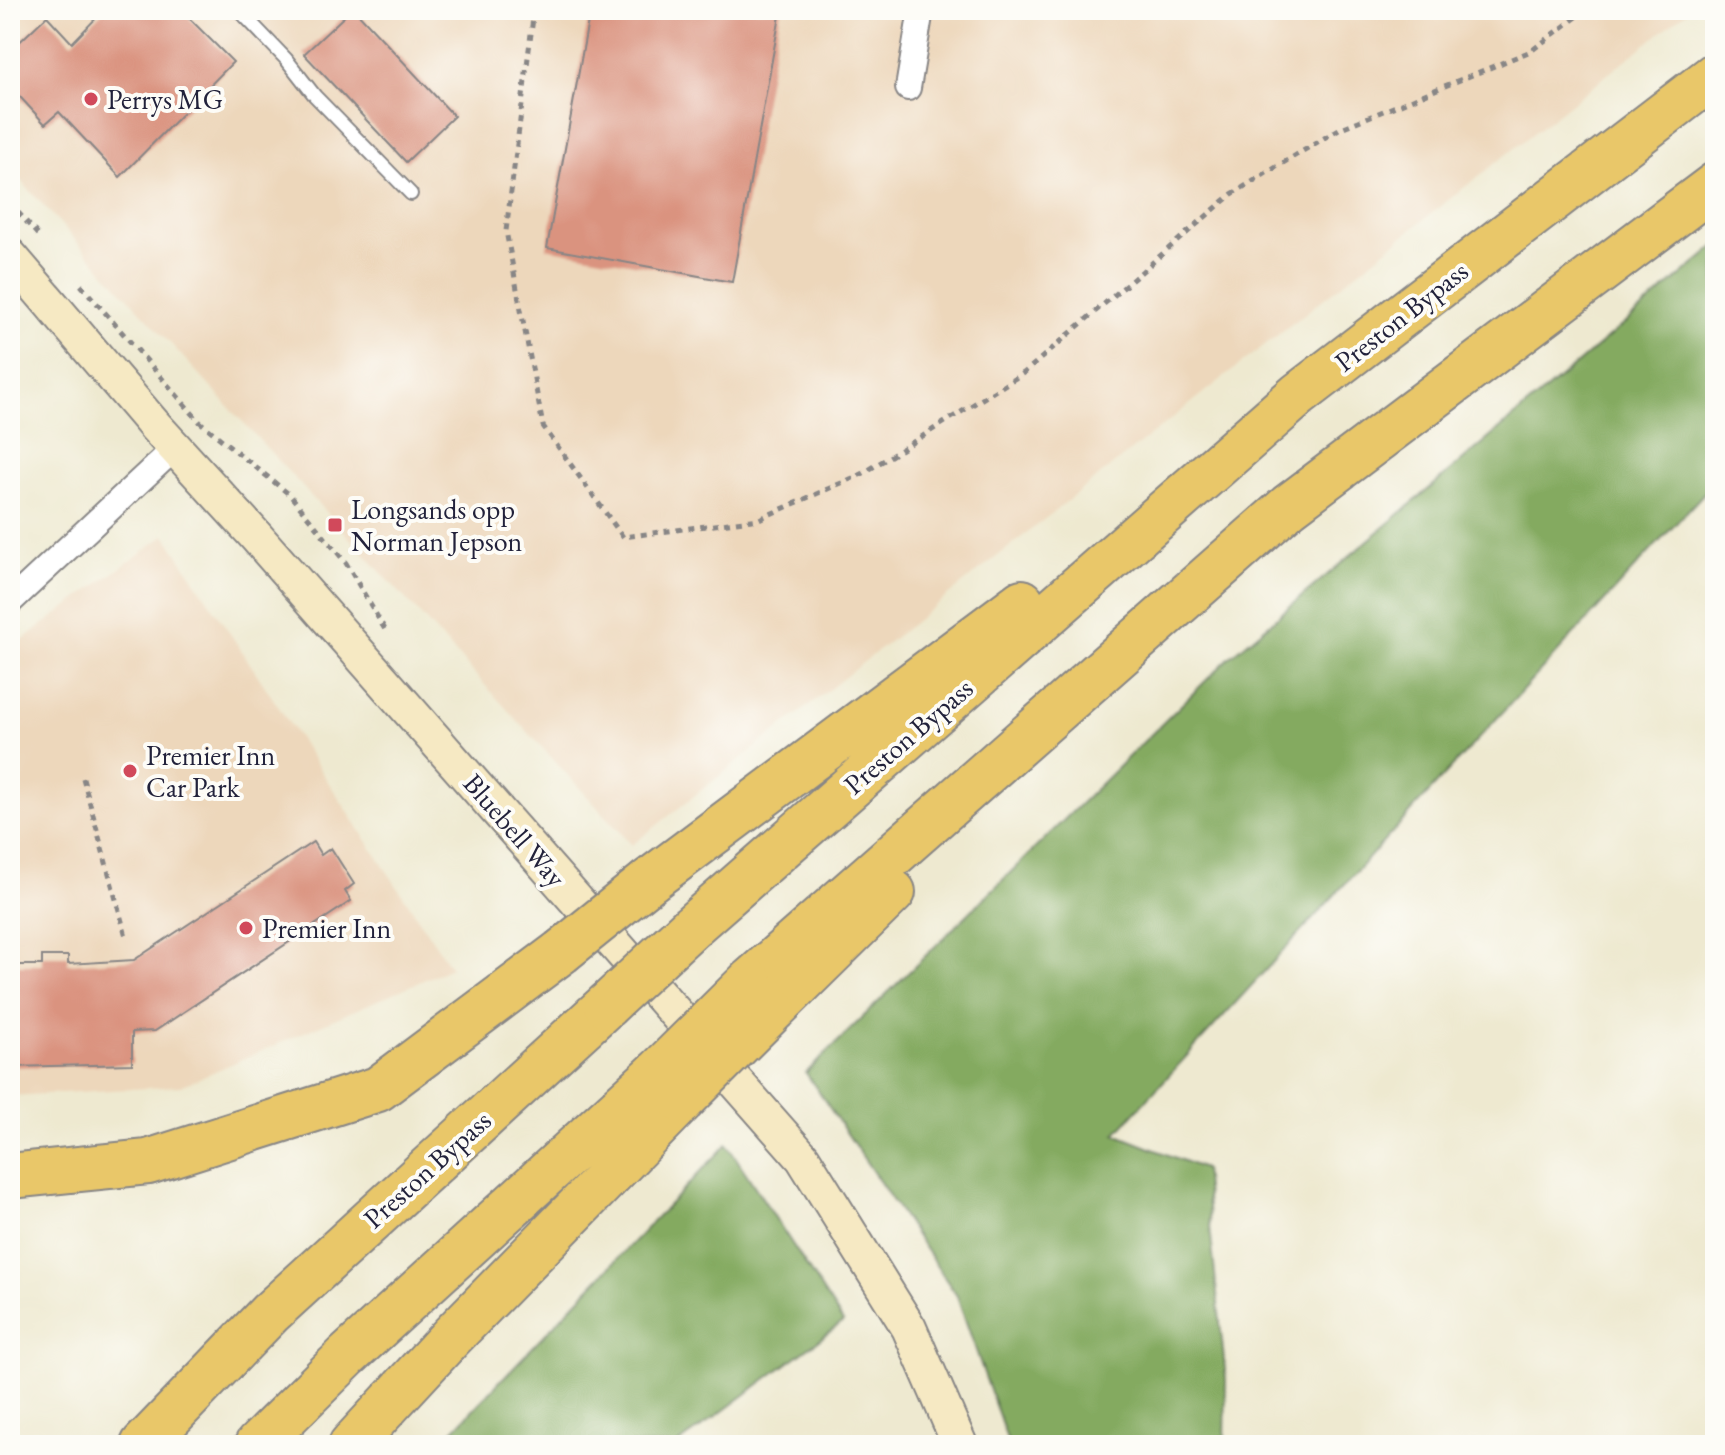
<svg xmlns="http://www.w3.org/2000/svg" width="1725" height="1455" font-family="'EB Garamond',serif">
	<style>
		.built { fill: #edd7bb }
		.forest { fill: #84aa60; stroke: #53664e; stroke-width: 2 }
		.building { fill: #da937f }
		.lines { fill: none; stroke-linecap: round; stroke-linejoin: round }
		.lane-casing { stroke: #888686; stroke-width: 16 }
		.street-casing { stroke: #888686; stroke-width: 28 }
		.secondary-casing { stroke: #888686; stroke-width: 38 }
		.highway-casing { stroke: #888686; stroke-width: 48 }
		.path { stroke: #888686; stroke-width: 5; stroke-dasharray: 6 6; stroke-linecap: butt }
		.lane { stroke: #fff; stroke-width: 12 }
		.street { stroke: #fff; stroke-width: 24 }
		.secondary { stroke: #f6e9c3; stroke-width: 34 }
		.highway { stroke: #e9c769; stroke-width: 44 }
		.highway-bridge-casing { stroke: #888686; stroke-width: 48; stroke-linecap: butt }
		.highway-bridge { stroke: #e9c769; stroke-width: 44 }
		.poi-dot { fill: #d1495b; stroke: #fdfcf7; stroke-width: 3 }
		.labels { text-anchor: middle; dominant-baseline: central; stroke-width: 8; stroke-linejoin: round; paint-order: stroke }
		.poi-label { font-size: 28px; fill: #22223b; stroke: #fdfcf7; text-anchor: start }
		.street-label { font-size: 28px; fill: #22223b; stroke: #fdfcf7 }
	</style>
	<rect width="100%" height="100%" fill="#fdfcf7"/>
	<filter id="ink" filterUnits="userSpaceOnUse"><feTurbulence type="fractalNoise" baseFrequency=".0125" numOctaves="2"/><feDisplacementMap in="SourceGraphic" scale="16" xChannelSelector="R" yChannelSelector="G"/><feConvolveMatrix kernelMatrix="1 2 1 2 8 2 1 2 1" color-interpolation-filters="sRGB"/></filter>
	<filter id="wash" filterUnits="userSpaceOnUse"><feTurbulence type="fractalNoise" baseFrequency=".006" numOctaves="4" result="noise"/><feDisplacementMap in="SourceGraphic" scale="32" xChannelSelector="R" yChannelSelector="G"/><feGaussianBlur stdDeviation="1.8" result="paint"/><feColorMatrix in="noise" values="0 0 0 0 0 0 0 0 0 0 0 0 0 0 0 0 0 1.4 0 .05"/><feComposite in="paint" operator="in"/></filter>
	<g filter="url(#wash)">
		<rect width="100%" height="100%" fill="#eee9d0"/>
		<path class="built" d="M10,10h1679l-1057,835 -622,-676z
			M165,535l286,433 -270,118 -171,10v-447z"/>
		<path class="forest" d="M1715,247v234l-600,653 89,35 22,210 -1,66h-216l-52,-149 -151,-223 423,-415z
			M727,1144l116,178 -166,123h-238z"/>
		<g id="blocks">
			<path class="building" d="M104,10h85l-4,4 48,48 -113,115 -61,-65 -14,12 -35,-38v-35l37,-35 25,27z
				M351,10h4l99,106 -48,46 -102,-108z
				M590,10h191l-49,272 -185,-34z
				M313,842l8,13 10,-7 23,36 -9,7 6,10 -196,130 -23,1v32l-122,3v-108l7,6h25v-9h26v8l66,-4z"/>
		</g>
	</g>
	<g filter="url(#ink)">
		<use href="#blocks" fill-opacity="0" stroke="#888686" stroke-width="2"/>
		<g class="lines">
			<defs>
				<path id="lane" d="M239,10l47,49 29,37 96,98"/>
				<path id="street" d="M908,88l13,-78
					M10,602l165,-154"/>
				<path id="secondary" d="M10,256l145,170 98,107 550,625 106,170 51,117"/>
				<path id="highway" d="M649,881l373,-279
					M692,926l606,-531 417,-320
					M750,981l539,-475 426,-321
					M774,1009l119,-117
					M10,1176l138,-14 230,-73 183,-137
					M143,1445l127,-132 337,-308
					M257,1445l90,-89 311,-284
					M351,1445l100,-108 231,-236"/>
			</defs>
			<use href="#lane" class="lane-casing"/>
			<use href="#street" class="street-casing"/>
			<use href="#secondary" class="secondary-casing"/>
			<use href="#highway" class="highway-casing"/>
			<path class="path" d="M534,10l-28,221 37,195 80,111 136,-18 103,-45 163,-102 207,-178 107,-65 192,-78 55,-41
				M10,203l28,32
				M81,285l119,137 90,73 56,68 41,70
				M83,778l44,162"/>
			<use href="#lane" class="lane"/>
			<use href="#street" class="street"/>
			<use href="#secondary" class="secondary"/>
			<use href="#highway" class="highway"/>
			<defs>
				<path id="highway-bridge" d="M561,952l88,-71
					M607,1005l85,-79
					M658,1072l92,-91
					M682,1101l92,-92"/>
			</defs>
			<use href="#highway-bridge" class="highway-bridge-casing"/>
			<use href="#highway-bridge" class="highway-bridge"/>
		</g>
	</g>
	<g class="poi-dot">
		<circle cx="91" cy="99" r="8"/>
		<rect x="327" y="517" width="16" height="16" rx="4"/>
		<circle cx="130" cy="771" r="8"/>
		<circle cx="246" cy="928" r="8"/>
	</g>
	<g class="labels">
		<g class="poi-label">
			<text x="107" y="99">Perrys MG</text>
			<text x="351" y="509">Longsands opp<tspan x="351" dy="32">Norman Jepson</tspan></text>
			<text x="146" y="755">Premier Inn<tspan x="146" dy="32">Car Park</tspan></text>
			<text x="262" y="928">Premier Inn</text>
		</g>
		<g class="street-label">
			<text transform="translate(1401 316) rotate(-38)">Preston Bypass</text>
			<text transform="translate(908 736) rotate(-41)">Preston Bypass</text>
			<text transform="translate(515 830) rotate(49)">Bluebell Way</text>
			<text transform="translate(427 1169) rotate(-42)">Preston Bypass</text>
		</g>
	</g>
	<rect width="1725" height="1455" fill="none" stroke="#fdfcf7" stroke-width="40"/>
</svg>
